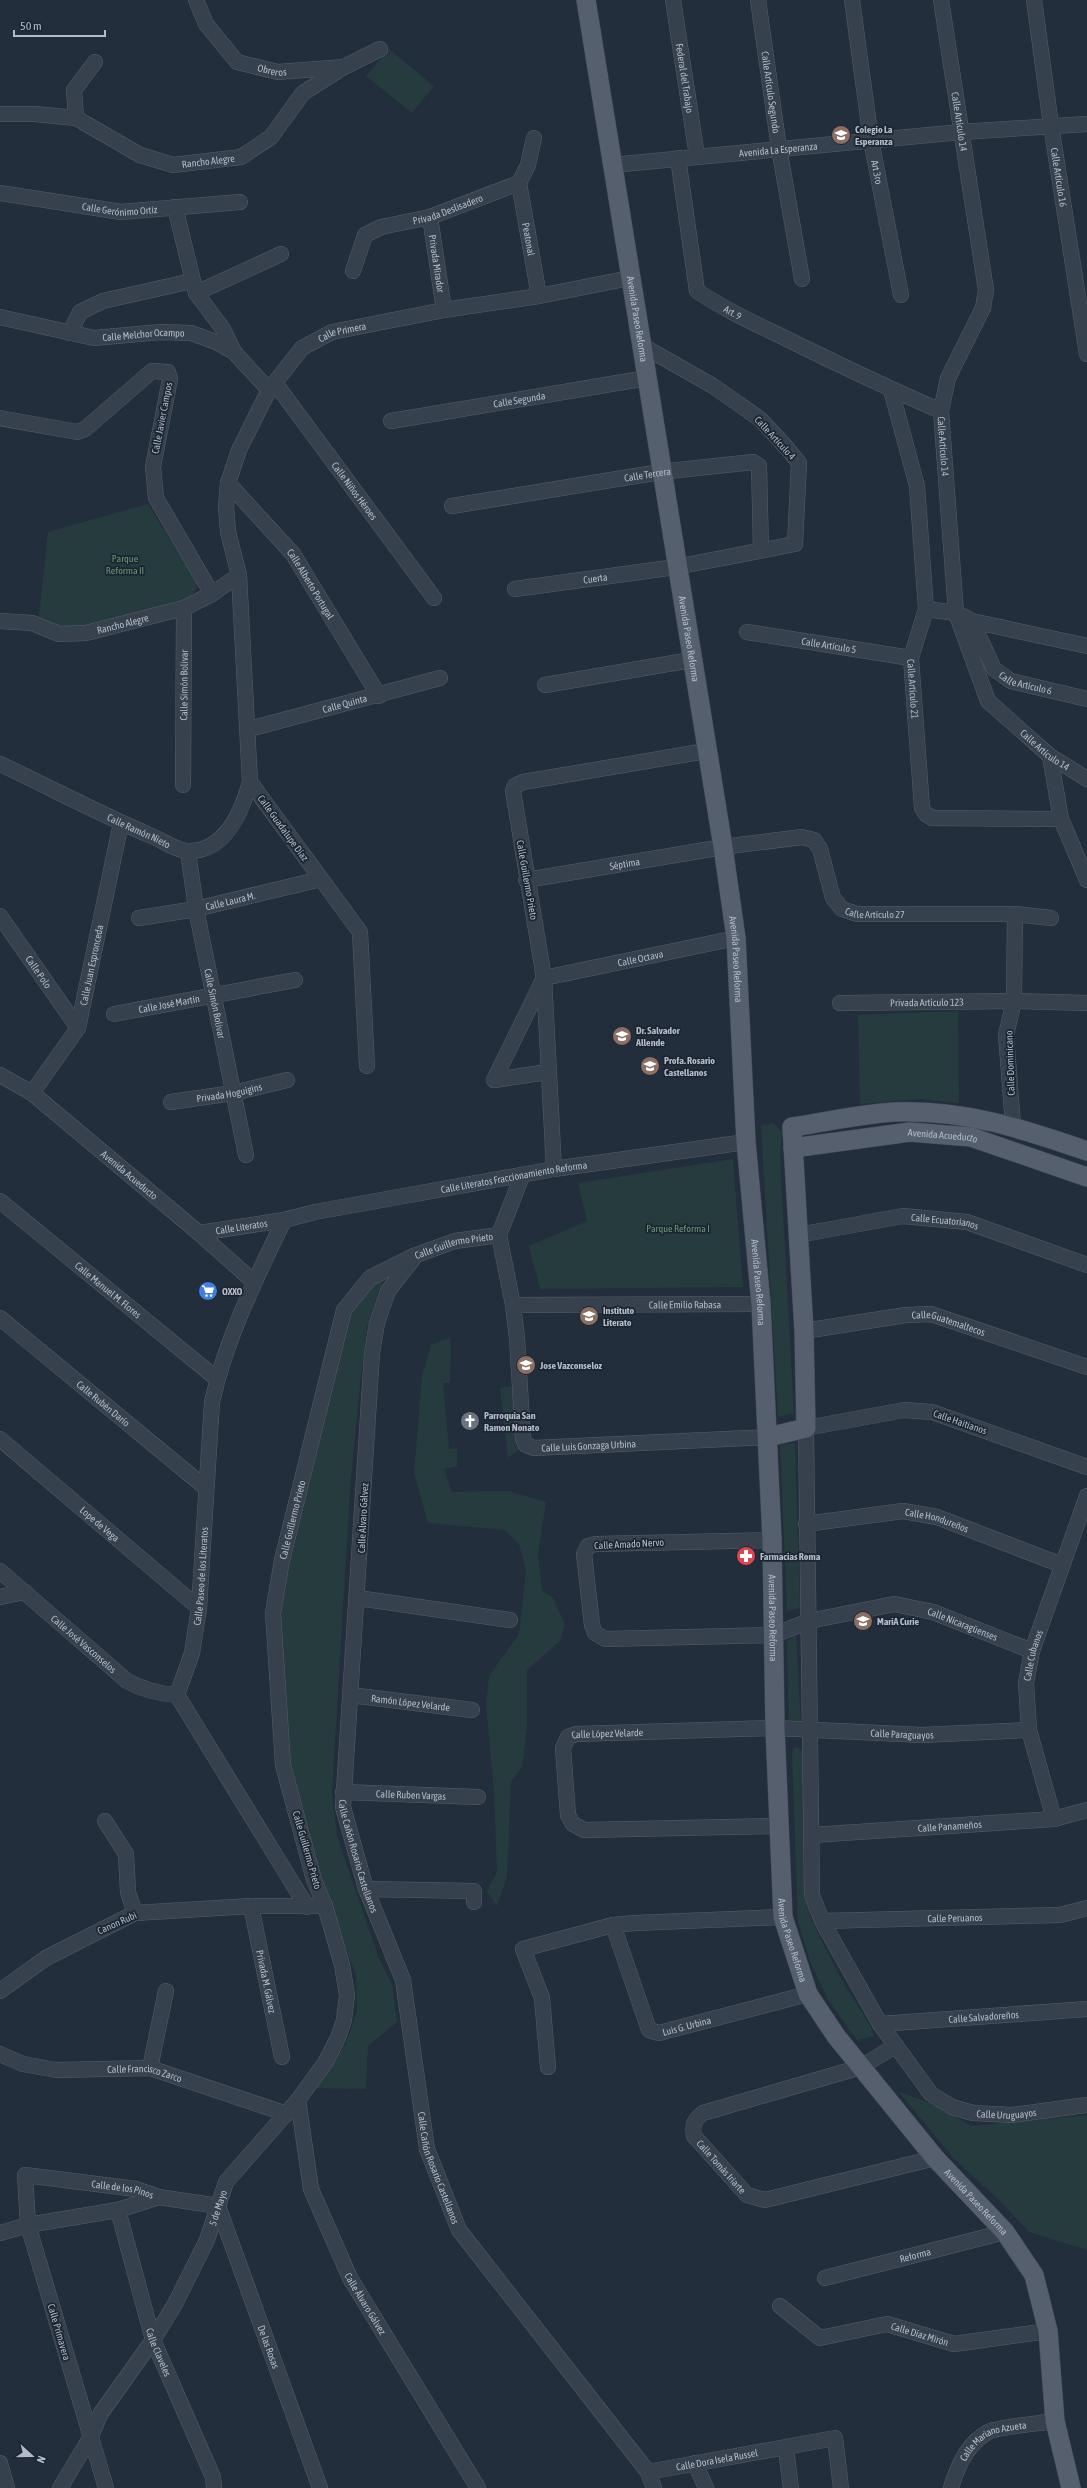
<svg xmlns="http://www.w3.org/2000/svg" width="1087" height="2488" font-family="'Asap Condensed',sans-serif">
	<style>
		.green { fill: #253b3e }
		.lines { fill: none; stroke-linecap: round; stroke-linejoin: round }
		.minor-casing { stroke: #555e6b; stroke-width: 16 }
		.major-casing { stroke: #404956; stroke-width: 20 }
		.minor { stroke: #37404d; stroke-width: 15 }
		.major { stroke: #555f6d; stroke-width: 19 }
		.labels { text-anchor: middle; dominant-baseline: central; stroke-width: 3.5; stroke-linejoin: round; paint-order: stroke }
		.street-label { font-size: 10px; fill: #b3bbc9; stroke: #1c2532 }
		.poi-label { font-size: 10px; font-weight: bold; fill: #b3bbc9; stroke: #1c2532; text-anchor: start }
		.park-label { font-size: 10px; fill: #6a9a75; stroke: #1c2532 }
	</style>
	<rect width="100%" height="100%" fill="#232e3d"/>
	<path class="green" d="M389,49l45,37 -22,27 -46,-37z
		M148,504l48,77 1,6 -5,8 -9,6 -114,29 -26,-9 -4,-5 9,-84z
		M958,1011l1,92 -39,-4 -60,5 -2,-89z
		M773,1123l9,9 -2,26 14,255 -16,4 -17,-291z
		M733,1159l10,128 -203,2 -11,-43 58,-25 -9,-38z
		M386,1278l-6,9 -13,40 -6,48 -11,114 -18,304 5,43 42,122 13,26 5,38 -29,24 -2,43 -55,-1 35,-44 11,-33 -1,-36 -59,-151 -14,-87 -8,-127 75,-298 18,-25z
		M450,1337c2,16 0,30 0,46h-7l6,66 8,-1v18l-13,3 8,23 56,-1 38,11 -8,53 4,35 11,8 12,26 -5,17 -33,29v60l-5,37 -11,15 -4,95 -10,29 -10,-14 10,-21 -3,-79 -8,-88 3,-28 30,-42 7,-64 -7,-26 -15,-14 -76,-7 -14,-49 8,-98 9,-31z
		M517,1385l7,61 -16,12 -8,-70z
		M795,1443l5,165 -13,3 -7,-166z
		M796,1633l5,94 -12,-5 -2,-80z
		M794,1748h5l3,3 8,166 31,62 29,46 4,11 -17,4 -29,-40 -18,-39 -12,-38 -6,-169z
		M898,2091l39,15 34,20 116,-11v135l-58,-18 -30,-32 -45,-41z"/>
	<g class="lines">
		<defs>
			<g id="minor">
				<path id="s1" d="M196,0l10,24 31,38 41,10 66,-5 36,-18"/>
				<path id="s2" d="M673,0l24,156"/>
				<path id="s3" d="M758,0l21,148 23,131"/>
				<path id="s4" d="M852,0l19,140 30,155"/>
				<path id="s5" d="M941,0l45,290 -3,18 -35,70 -7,33 15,202 32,88 62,55 37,23"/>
				<path id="s6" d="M1034,0l17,125 36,229"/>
				<path id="s7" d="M0,114h35l41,4 64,37 33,10 68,-8 30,-20 32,-44 41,-26"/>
				<path d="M76,118l-2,-28 21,-28"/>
				<path id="s8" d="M678,158l19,133c31,21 66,36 100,53 47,23 95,46 144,67"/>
				<path id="s9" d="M612,165l349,-33 126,-8"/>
				<path id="s10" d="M519,183l20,113"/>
				<path id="s11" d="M0,193l121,19 119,-10"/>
				<path d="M175,207l21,86 27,36 11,23"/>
				<path id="s12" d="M430,217l14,93"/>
				<path id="s13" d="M353,271l12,-36 16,-8 49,-10 89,-34 9,-18 6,-27"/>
				<path d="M196,293l85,-39"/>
				<path id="s14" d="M0,317l94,21 67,-6 30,1 25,9 18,10 35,38"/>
				<path d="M70,333l10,-21 23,-11 89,-20"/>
				<path id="s15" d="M275,383l159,215"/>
				<path id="s16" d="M891,390l26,96 9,123 -15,49 11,150 4,6 6,4 129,1"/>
				<path d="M0,418l77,14 8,-3 67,-58 16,1 2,7 -17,88 3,31 56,96"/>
				<path id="s17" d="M391,421l256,-43"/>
				<path id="s18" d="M228,483l65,71 86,142"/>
				<path id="s19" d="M452,506l208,-34 93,-10 6,4 2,84"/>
				<path id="s20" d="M515,589l161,-22 119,-23 4,-81 -12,-15 -27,-29 -47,-33 -72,-41"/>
				<path d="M926,609l30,4 16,8 115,25"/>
				<path id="s21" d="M0,621l32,2 27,11 27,-1 98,-25 28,-14 27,-19"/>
				<path id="s22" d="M972,621l22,48 17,12 76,18"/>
				<path id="s23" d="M747,632l164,26"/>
				<path d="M545,685l146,-25"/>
				<path id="s24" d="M249,729l191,-51"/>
				<path d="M1050,756l11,63 26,61"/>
				<path id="s25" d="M0,764c51,24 102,51 154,73 9,4 24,14 34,14 37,1 54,-40 62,-69"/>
				<path id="s26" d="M183,785l1,-177"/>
				<path id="s27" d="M188,851l8,58 50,246"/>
				<path id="s28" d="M526,880l197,-33 79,-10 12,3 6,9 13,49 9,11 15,5h158l36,4"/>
				<path id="s29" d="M0,916l78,112"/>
				<path id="s30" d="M139,918l57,-9 125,-30"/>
				<path id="s31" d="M840,1003l174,-2 73,2"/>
				<path id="s32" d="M114,1014l181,-34"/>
				<path id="s33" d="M367,1066l-7,-134 -110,-150 -11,-207 -11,-43 -2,-26 2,-23 11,-33 30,-60 33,-42 30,-16 112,-22 95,-14 91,-18"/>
				<path id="s34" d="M0,1075l32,18 167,140 55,49"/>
				<path id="s35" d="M494,1080l50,-102 192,-40"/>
				<path d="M494,1080l54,-8"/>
				<path id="s36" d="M32,1093l46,-65 43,-205"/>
				<path id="s37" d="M171,1102l62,-9 54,-13"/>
				<path d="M1013,1125l-7,-90 8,-34 1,-87"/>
				<path d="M554,1169l-10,-191 -31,-187 2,-5 8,-4 183,-31"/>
				<path id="s38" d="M522,1176l-23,59 14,70 4,33 6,100 3,7 8,3 234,-11"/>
				<path id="s39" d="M0,1201l217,178"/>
				<path id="s40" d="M199,1233l85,-13 31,-8 239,-43 192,-27"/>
				<path id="s41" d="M798,1235l105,-19 64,6 120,43"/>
				<path id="s42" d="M413,1259l-25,32 -11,32 -5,30 -29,454 23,82 37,91 24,169 32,81 189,242 6,16"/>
				<path id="s43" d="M513,1305l248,-1"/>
				<path id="s44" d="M0,1318l206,170"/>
				<path id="s45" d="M804,1331l102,-16 25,-1 156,53"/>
				<path id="s46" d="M0,1439l199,169"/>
				<path id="s47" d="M1087,1467l-155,-55 -28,-2 -98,18 6,467 10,26 58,103 51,70 21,13 21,6 39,2 75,-10"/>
				<path id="s48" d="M806,1524l97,-13 34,6 125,48"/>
				<path id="s49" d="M772,1540l-176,4 -8,2 -4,8 8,71 3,8 10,6 169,-4 35,-14 85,-17 39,8 99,39"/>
				<path id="s50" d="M0,1571l127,110c17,9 31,13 50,14"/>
				<path d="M0,1597l25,-5"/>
				<path d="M358,1598l152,22"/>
				<path id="s51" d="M177,1695l15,-42 7,-45 13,-206c14,-64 44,-123 72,-182"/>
				<path d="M177,1695l130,212"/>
				<path id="s52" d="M350,1695l122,15"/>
				<path id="s53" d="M343,1792l135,5"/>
				<path id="s54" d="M1054,1819l-25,-89 -3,-47 6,-32 55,-155"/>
				<path d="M105,1821l21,33 2,38 7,21"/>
				<path id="s55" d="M778,1826l-194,4 -11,-6 -5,-9 -5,-67 5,-11 8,-3 199,-6 147,7 107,-5"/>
				<path id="s56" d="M812,1835l242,-16 33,-9"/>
				<path d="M366,1889l108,2v11"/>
				<path id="s57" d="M251,1906l31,151"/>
				<path id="s58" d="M822,1921l238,-6 27,-7"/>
				<path id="s59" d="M613,1925l36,105 10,3 149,-39"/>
				<path d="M0,1991l46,-33 89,-45 116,-7h74"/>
				<path id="s60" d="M880,2024l207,-15"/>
				<path id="s61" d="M895,2046l-34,21 -158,46c-9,7 -11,12 -9,23l53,59 18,5 170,-42"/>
				<path id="s62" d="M0,2054l23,10 33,6 94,-2 137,46"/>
				<path d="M548,2067l-6,-69 -19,-49 90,-24 22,-2 148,-6"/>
				<path d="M150,2068l16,-77"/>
				<path id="s63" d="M298,2100l13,89 39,89 128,210"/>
				<path id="s64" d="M118,2210l35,130 60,137 1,11"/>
				<path d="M0,2233l28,-8 90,-15 41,-13"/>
				<path id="s65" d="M825,2278l180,-46"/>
				<path id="s66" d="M780,2306l40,32 67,-14 67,20 94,-13"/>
				<path d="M786,2449l5,39"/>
				<path d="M0,2463l7,25"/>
				<path d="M695,2463l11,25"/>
				<path id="s67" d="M648,2472l187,-34 6,50"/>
				<path id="s68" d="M60,2488l30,-50 11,-25 52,-73 22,-36 32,-64 19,-58 72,-82 27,-37 13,-25 6,-18 3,-25 -5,-30 -17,-59 -11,-26 -31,-115 -10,-152 9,-53 62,-250 26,-32 46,-23 39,-14 44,-6"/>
				<path id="s69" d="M106,2488l-78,-263 -3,-50 111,14 23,8 59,9 102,282"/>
				<path id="s70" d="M951,2488c6,-21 17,-45 37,-56 8,-5 55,-9 67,-11"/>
			</g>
			<g id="major">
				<path id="s71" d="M586,0l137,847 13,91 10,204 15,162 11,236 3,188 8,189 25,77 28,42 99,122 70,74 29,43 14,56 7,90 16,67"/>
				<path id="s72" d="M793,1148l117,-16 61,5 116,40"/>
				<path d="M768,1437l38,-9 -2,-97 -12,-204c34,-5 69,-13 102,-15 70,-3 129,17 193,39"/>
			</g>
		</defs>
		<use href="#minor" class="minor-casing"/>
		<use href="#major" class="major-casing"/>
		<use href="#minor" class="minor"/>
		<use href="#major" class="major"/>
	</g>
	<defs>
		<symbol id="school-disc" viewBox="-11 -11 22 22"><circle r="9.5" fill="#8d6e63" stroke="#1c2532"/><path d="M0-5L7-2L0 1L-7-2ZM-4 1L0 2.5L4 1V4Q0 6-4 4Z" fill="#fff"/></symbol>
		<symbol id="supermarket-disc" viewBox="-11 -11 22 22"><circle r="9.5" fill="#3f7fe0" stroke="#1c2532"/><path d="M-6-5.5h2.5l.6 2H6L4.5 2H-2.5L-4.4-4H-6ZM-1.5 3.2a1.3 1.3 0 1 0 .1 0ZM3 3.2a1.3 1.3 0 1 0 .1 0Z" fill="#fff"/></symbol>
		<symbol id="university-disc" viewBox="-11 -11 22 22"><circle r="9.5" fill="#8d6e63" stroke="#1c2532"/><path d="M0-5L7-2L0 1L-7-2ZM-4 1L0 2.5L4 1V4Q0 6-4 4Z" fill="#fff"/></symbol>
		<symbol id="church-disc" viewBox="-11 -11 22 22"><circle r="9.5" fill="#6b7280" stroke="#1c2532"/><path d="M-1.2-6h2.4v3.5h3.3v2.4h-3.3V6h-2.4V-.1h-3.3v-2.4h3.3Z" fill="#fff"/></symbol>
		<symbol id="pharmacy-disc" viewBox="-11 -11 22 22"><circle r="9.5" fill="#e0444e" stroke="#1c2532"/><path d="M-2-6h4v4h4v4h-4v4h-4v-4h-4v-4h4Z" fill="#fff"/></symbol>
	</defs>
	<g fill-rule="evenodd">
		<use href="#school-disc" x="830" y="124" width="22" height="22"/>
		<use href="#school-disc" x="611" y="1025" width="22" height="22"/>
		<use href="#school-disc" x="639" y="1055" width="22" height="22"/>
		<use href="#supermarket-disc" x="197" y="1280" width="22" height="22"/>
		<use href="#school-disc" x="578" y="1305" width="22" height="22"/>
		<use href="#university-disc" x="515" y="1354" width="22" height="22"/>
		<use href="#church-disc" x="459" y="1410" width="22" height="22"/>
		<use href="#pharmacy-disc" x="735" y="1545" width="22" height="22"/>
		<use href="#school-disc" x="852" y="1610" width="22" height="22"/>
	</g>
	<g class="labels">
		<g class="street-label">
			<text stroke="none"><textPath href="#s1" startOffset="111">Obreros</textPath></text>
			<text stroke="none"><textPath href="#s2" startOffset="79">Federal del Trabajo</textPath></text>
			<text stroke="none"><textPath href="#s3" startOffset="93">Calle Artículo Segundo</textPath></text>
			<text stroke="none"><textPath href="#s5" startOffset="123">Calle Artículo 14</textPath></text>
			<text stroke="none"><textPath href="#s9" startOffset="167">Avenida La Esperanza</textPath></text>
			<text stroke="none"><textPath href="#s7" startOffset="220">Rancho Alegre</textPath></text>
			<text stroke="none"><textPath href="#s4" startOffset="174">Art 3ro</textPath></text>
			<text stroke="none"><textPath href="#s6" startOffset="179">Calle Artículo 16</textPath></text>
			<text stroke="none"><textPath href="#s11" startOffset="121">Calle Gerónimo Ortiz</textPath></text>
			<text stroke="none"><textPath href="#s13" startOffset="125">Privada Deslisadero</textPath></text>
			<text stroke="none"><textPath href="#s10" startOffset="57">Peatonal</textPath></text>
			<text stroke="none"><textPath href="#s12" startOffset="47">Privada Mirador</textPath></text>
			<text stroke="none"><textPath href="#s8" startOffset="176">Art. 9</textPath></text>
			<text stroke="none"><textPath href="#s71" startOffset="323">Avenida Paseo Reforma</textPath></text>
			<text stroke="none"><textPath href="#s33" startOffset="820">Calle Primera</textPath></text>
			<text stroke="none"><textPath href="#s14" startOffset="146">Calle Melchor Ocampo</textPath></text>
			<text stroke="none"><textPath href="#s17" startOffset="130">Calle Segunda</textPath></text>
			<text transform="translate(162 418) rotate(-79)">Calle Javier Campos</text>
			<text transform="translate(775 438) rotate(47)">Calle Artículo 4</text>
			<text stroke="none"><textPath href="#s5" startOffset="459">Calle Artículo 14</textPath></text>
			<text stroke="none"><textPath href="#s19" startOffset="198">Calle Tercera</textPath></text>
			<text stroke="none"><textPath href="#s15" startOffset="134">Calle Niños Héroes</textPath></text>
			<text stroke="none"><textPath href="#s20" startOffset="81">Cuerta</textPath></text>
			<text stroke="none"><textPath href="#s18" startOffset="131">Calle Alberto Portugal</textPath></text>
			<text stroke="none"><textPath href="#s21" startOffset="126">Rancho Alegre</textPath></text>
			<text stroke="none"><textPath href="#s71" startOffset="647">Avenida Paseo Reforma</textPath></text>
			<text stroke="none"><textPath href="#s23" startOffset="83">Calle Artículo 5</textPath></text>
			<text stroke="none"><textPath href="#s22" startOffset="88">Calle Artículo 6</textPath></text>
			<text stroke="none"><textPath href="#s26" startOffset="100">Calle Simón Bolivar</textPath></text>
			<text stroke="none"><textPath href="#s16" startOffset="305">Calle Artículo 21</textPath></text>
			<text stroke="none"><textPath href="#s24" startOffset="99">Calle Quinta</textPath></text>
			<text stroke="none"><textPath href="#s5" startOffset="795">Calle Artículo 14</textPath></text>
			<text transform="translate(283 828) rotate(54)">Calle Guadalupe Díaz</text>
			<text stroke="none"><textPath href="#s25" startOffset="154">Calle Ramón Nieto</textPath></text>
			<text stroke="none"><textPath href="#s28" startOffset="100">Séptima</textPath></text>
			<text transform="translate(527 880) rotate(80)">Calle Guillermo Prieto</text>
			<text stroke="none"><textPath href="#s30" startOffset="93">Calle Laura M.</textPath></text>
			<text stroke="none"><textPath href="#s28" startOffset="401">Calle Artículo 27</textPath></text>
			<text stroke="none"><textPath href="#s35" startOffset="212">Calle Octava</textPath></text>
			<text stroke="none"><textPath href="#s71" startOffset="971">Avenida Paseo Reforma</textPath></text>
			<text stroke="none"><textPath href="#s36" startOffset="144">Calle Juan Espronceda</textPath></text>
			<text stroke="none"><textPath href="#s29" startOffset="68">Calle Polo</textPath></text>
			<text stroke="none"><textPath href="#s31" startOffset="87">Privada Artículo 123</textPath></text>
			<text stroke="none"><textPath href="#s27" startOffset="155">Calle Simón Bolivar</textPath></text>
			<text stroke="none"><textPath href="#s32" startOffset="56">Calle José Martín</textPath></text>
			<text transform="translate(1010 1063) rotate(-92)">Calle Dominicano</text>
			<text stroke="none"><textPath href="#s37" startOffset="59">Privada Hoguigins</textPath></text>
			<text stroke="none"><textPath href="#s72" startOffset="151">Avenida Acueducto</textPath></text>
			<text stroke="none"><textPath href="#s34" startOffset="164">Avenida Acueducto</textPath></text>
			<text stroke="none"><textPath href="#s40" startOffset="320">Calle Literatos Fraccionamiento Reforma</textPath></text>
			<text stroke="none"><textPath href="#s41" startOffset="149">Calle Ecuatorianos</textPath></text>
			<text stroke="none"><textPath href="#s40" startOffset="43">Calle Literatos</textPath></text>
			<text stroke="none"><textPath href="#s68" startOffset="1412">Calle Guillermo Prieto</textPath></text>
			<text stroke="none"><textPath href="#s71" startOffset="1295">Avenida Paseo Reforma</textPath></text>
			<text stroke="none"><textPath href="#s39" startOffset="140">Calle Manuel M. Flores</textPath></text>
			<text stroke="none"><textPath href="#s43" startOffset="172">Calle Emilio Rabasa</textPath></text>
			<text stroke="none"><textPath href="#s45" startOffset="147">Calle Guatemaltecos</textPath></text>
			<text stroke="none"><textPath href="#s44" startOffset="134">Calle Rubén Darío</textPath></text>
			<text transform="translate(960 1422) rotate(19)">Calle Haitianos</text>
			<text stroke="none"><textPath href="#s38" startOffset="339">Calle Luis Gonzaga Urbina</textPath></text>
			<text transform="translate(363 1518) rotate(-87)">Calle Álvaro Gálvez</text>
			<text stroke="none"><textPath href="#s68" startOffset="1064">Calle Guillermo Prieto</textPath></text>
			<text stroke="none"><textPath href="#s48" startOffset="133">Calle Hondureños</textPath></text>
			<text stroke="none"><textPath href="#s46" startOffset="131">Lope de Vega</textPath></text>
			<text transform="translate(629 1544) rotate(-3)">Calle Amado Nervo</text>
			<text stroke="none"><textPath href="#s51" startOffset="122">Calle Paseo de los Literatos</textPath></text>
			<text stroke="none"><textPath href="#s71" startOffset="1631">Avenida Paseo Reforma</textPath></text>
			<text stroke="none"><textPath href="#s49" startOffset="650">Calle Nicaragüenses</textPath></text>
			<text stroke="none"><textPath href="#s50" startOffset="111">Calle José Vasconselos</textPath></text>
			<text stroke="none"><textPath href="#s54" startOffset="168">Calle Cubanos</textPath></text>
			<text stroke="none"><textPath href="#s52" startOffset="61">Ramón López Velarde</textPath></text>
			<text stroke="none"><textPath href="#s55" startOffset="631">Calle Paraguayos</textPath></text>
			<text stroke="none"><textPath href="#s55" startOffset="336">Calle López Velarde</textPath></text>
			<text stroke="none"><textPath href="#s53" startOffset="68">Calle Ruben Vargas</textPath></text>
			<text stroke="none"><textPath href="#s56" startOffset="138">Calle Panameños</textPath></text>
			<text transform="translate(307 1850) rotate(74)">Calle Guillermo Prieto</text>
			<text stroke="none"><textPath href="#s42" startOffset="611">Calle Cañón Rosario Castellanos</textPath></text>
			<text stroke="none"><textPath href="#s58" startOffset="133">Calle Peruanos</textPath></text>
			<text transform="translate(117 1923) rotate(-24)">Canon Rubi</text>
			<text stroke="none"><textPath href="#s71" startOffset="1955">Avenida Paseo Reforma</textPath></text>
			<text stroke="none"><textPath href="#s57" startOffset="77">Privada M. Gálvez</textPath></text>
			<text stroke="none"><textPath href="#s60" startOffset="104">Calle Salvadoreños</textPath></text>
			<text stroke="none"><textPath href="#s59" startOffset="150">Luis G. Urbina</textPath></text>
			<text stroke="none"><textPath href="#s62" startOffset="148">Calle Francisco Zarco</textPath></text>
			<text stroke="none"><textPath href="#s47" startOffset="1072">Calle Uruguayos</textPath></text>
			<text stroke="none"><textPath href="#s61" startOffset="272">Calle Tomás Iriarte</textPath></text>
			<text stroke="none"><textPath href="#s42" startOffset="935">Calle Cañón Rosario Castellanos</textPath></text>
			<text stroke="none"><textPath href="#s69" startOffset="423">Calle de los Pinos</textPath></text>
			<text stroke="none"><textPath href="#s71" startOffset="2279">Avenida Paseo Reforma</textPath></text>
			<text stroke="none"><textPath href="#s68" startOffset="323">5 de Mayo</textPath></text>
			<text stroke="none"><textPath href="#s65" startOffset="93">Reforma</textPath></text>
			<text stroke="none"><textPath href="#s63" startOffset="217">Calle Álvaro Gálvez</textPath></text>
			<text transform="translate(59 2332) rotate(74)">Calle Primavera</text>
			<text stroke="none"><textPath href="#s66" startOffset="154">Calle Díaz Mirón</textPath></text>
			<text stroke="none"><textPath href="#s69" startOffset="670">De las Rosas</textPath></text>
			<text stroke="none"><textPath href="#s64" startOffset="148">Calle Claveles</textPath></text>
			<text stroke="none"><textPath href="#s70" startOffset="69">Calle Mariano Azueta</textPath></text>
			<text stroke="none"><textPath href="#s67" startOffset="70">Calle Dora Isela Russel</textPath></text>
		</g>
		<g class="poi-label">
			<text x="855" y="129">Colegio La<tspan x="855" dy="12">Esperanza</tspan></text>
			<text x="636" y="1030">Dr. Salvador<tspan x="636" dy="12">Allende</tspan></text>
			<text x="664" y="1060">Profa. Rosario<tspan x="664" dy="12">Castellanos</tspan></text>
			<text x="222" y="1291">OXXO</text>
			<text x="603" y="1310">Instituto<tspan x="603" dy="12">Literato</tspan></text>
			<text x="540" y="1365">Jose Vazconseloz</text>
			<text x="484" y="1415">Parroquia San<tspan x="484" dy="12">Ramon Nonato</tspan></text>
			<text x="760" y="1556">Farmacias Roma</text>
			<text x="877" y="1621">MariA Curie</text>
		</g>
		<g class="park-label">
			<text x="125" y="558">Parque<tspan x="125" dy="12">Reforma II</tspan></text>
			<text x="678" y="1228">Parque Reforma I</text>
		</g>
	</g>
	<g transform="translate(32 2456) rotate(111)" stroke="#1c2532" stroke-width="3" paint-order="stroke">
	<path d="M0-3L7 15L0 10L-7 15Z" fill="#b3bbc9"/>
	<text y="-6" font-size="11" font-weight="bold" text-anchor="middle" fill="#b3bbc9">N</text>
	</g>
	<path d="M14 30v6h91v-6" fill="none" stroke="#b3bbc9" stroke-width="2"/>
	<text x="20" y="30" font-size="12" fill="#b3bbc9" stroke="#1c2532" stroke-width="3" paint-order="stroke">50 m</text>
</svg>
